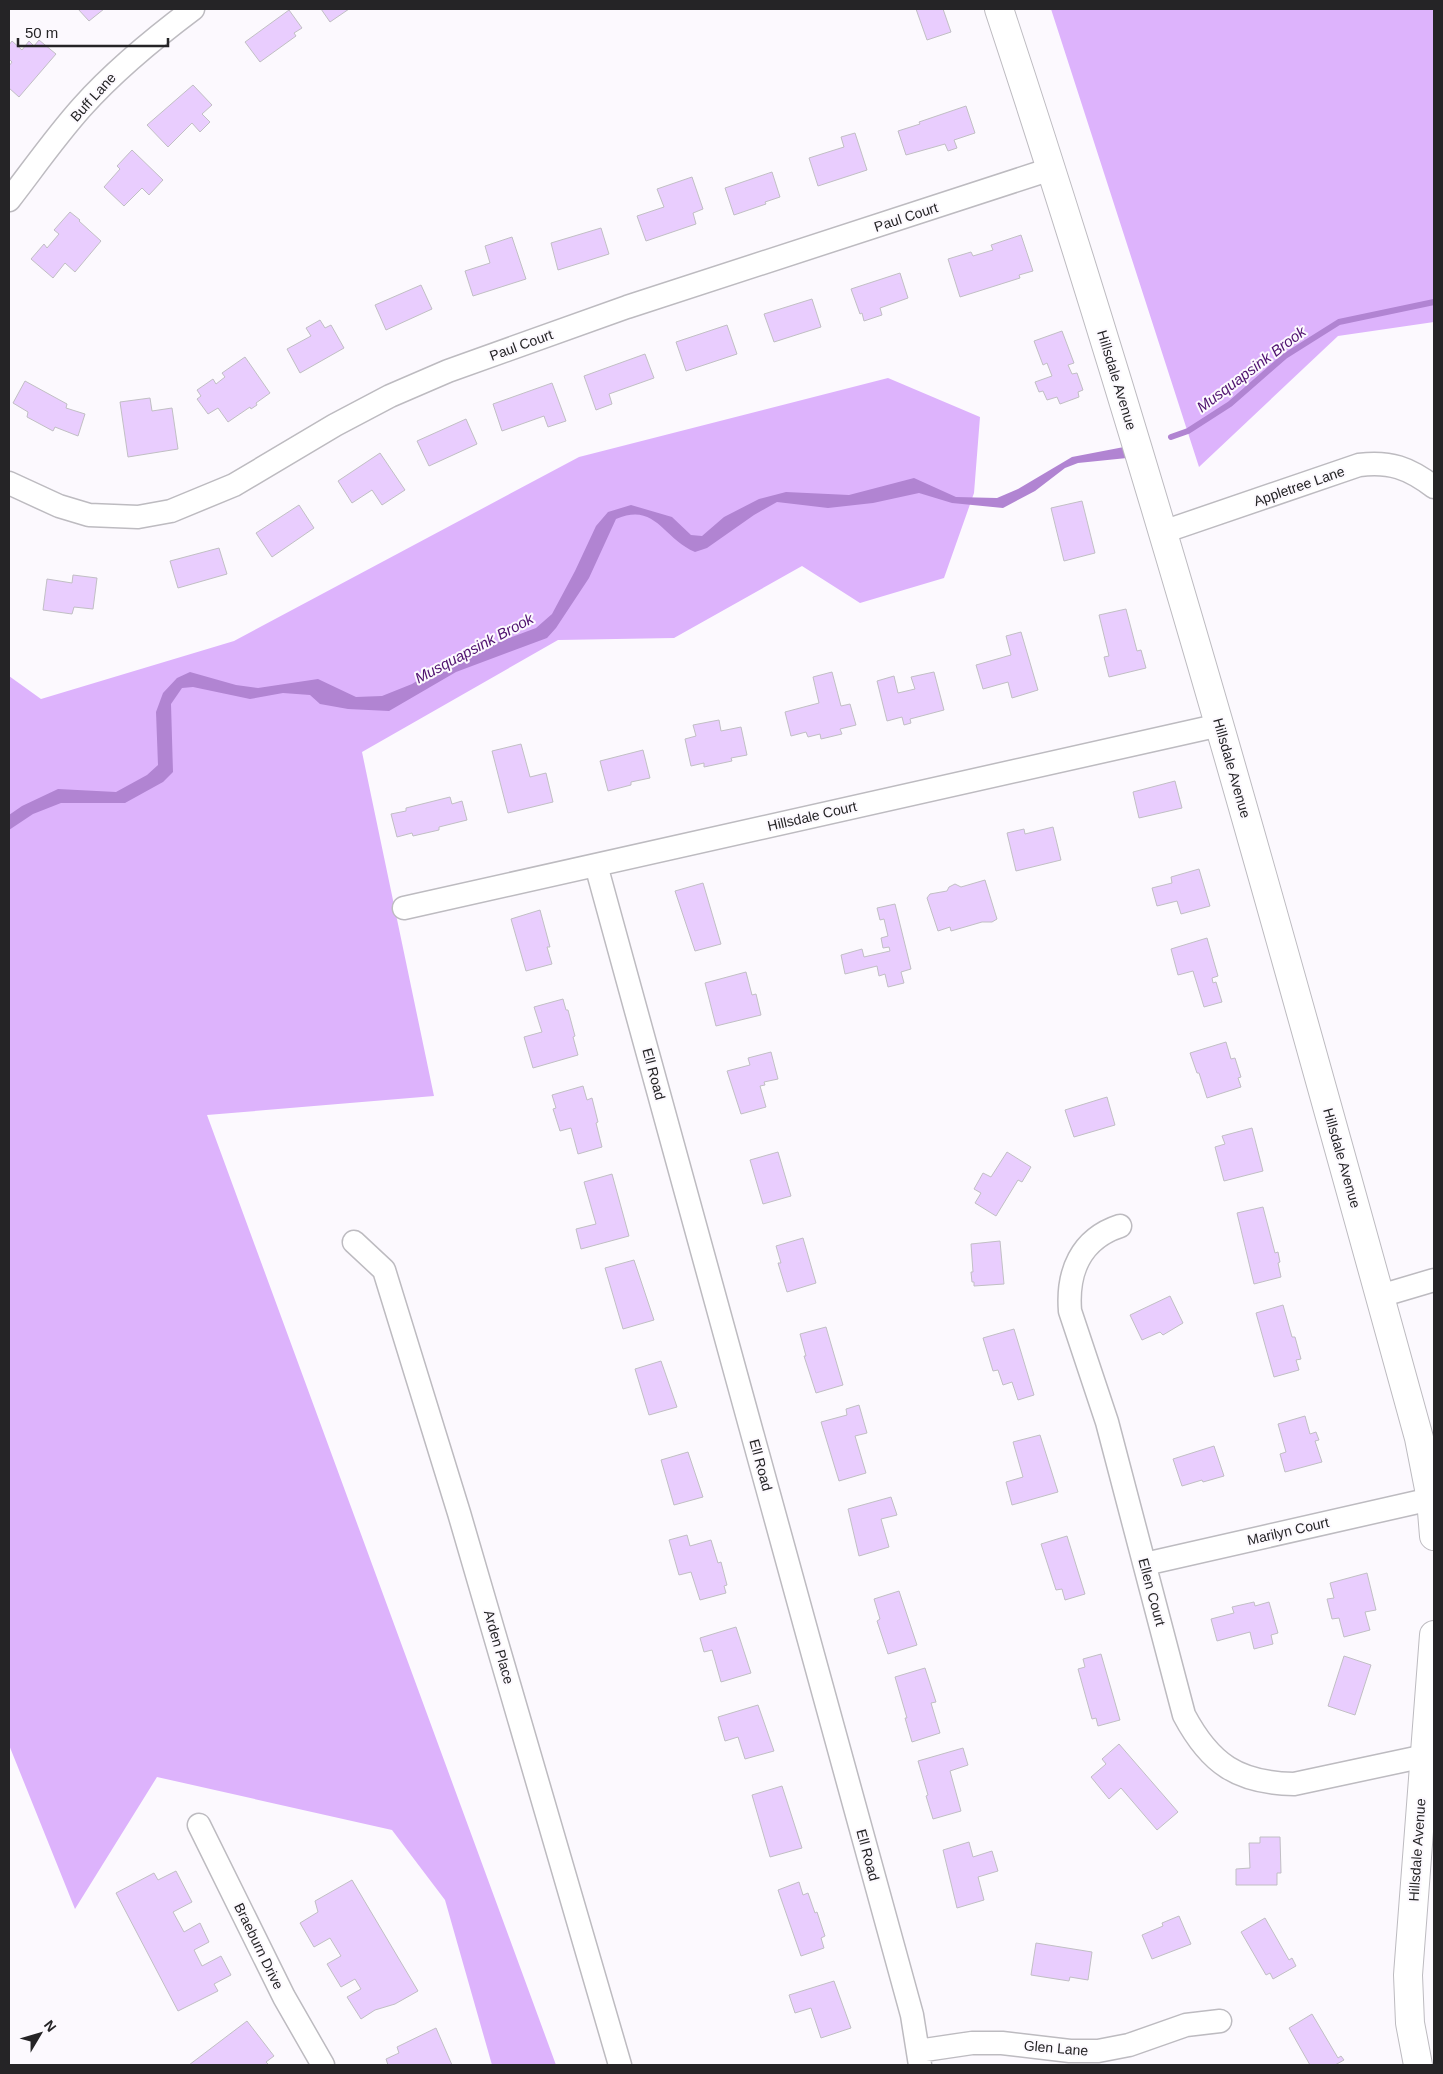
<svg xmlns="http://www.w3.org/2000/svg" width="1443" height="2074" font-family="Helvetica,sans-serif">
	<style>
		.green { fill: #ddb3fc }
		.water { fill: #b184d2 }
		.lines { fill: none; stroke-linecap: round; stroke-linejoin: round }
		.stream { stroke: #b184d2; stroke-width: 6 }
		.building { fill: #e9cdfe; stroke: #c1bfc4 }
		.minor-casing { stroke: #bdbbc0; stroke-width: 25 }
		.tertiary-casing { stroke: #bdbbc0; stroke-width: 30 }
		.minor { stroke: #fff; stroke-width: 22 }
		.tertiary { stroke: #fff; stroke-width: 28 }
		.labels { text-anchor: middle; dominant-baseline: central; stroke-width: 4; stroke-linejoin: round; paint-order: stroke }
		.street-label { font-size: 14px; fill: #252426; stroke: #fcf9fe }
		.water-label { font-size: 15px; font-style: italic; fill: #4f116f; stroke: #fcf9fe }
	</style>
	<rect width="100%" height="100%" fill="#fcf9fe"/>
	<path class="green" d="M1051,9h383v313l-96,14 -139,131z
		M888,378l92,39 -6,76 -30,85 -84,25 -58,-37 -128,72 -116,2 -196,112 72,344 -227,19 349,950h-64l-47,-165 -53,-70 -235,-53 -82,132 -66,-164v-1069l32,23 193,-58 345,-184z"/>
	<path class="water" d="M1124,447l3,11 -49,5 -13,5 -30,23 -32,17 -51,-5 -33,-10 -46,10 -45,5 -51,-6 -23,13 -47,33 -12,4c-33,-14 -39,-50 -79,-33l-27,59 -33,50 -9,10 -91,34 -67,39 -41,-2 -28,-5 -10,-9 -27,-2 -33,6 -57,-12 -11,1 -11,16 2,68 -10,10 -38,21h-64l-28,11 -24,16v-15l13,-9 36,-17 58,3 31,-17 11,-10 -2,-53 7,-19 14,-15 13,-6 46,13 22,3 60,-9 38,18 26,-1 30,-12 39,-24 85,-32 16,-14 23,-43 21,-45 12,-14 23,-7 41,12 19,18 11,1 22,-19 35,-18 27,-7 63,3 65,-17 42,19 41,1 21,-9 54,-32z"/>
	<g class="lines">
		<path class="stream" d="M1171,437l17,-6 42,-27 55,-48 54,-34 95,-20"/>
	</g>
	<path class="building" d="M78,9h26l-15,12z
		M321,9h28l-19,13z
		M916,9h27l8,23 -24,8z
		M289,10l13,18 -8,5 2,3 -36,26 -15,-20z
		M39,40l17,14 -37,43 -10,-9v-22l3,-4 -3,-3v-14l3,-4 10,9 7,-9 5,5z
		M193,85l19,20 -10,9 8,8 -10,10 -8,-9 -24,24 -21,-22z
		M966,106l9,27 -21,7 3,8 -9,3 -3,-7 -39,11 -8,-24 22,-7 -1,-2z
		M855,133l12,37 -49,16 -9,-28 35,-11 -3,-10z
		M132,150l31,30 -14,15 -7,-7 -18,18 -20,-19 16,-18 -3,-3z
		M772,172l8,25 -15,5 1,2 -32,11 -9,-27z
		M692,177l11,32 -10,4 3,11 -50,17 -9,-25 27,-9 -7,-18z
		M70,212l10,8 -1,1 22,20 -26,31 -10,-9 -12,15 -22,-19 13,-15 3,4 12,-14 -5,-4z
		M601,228l8,26 -51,16 -7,-27z
		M1021,235l12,36 -14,4 1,3 -60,19 -12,-38 23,-7 2,4 20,-6 -2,-5z
		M512,237l14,42 -53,17 -8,-25 25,-8 -5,-17z
		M900,273l8,25 -28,10 2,7 -18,6 -2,-8 -2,1 -9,-25z
		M421,285l11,24 -46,21 -11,-25z
		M812,299l9,28 -47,15 -10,-28z
		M320,320l5,8 6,-3 13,23 -44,25 -13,-24 24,-13 -5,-8z
		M727,325l10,29 -51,17 -10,-29z
		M1062,331l12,32 -6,2 4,9 5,-1 6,17 -5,2 1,5 -19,7 -3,-7 -10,3 -4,-9 -4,1 -4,-10 17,-6 -5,-13 -4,2 -9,-24z
		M645,354l9,24 -45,16 3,10 -16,6 -12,-34z
		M245,357l25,36 -14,10 1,2 -6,4 -1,-2 -22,15 -10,-14 -10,6 -11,-15 4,-3 -4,-6 16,-11 3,5 9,-7 -3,-4z
		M25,381l42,23 -1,4 19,6 -7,22 -23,-9 -2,4 -26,-14 1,-5 -15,-9z
		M552,383l14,38 -18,6 -4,-11 -42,15 -9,-27z
		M150,398l2,13 20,-3 6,41 -50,8 -8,-55z
		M466,419l11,25 -48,22 -12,-25z
		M380,453l25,37 -23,15 -10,-15 -20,13 -14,-22z
		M1082,501l13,52 -31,8 -13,-53z
		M299,505l15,23 -42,29 -16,-24z
		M219,548l8,26 -49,14 -8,-27z
		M73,575l24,3 -4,31 -19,-2 -2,7 -29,-4 4,-31 25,4z
		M1126,609l11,42 4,-1 5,18 -37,9 -5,-20 5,-1 -10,-41z
		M1021,632l17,58 -26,8 -4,-16 -25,7 -7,-24 35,-10 -5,-19z
		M832,672l9,34 9,-2 6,21 -16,4 2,5 -21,5 -1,-5 -12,3 -2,-5 -15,4 -6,-24 34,-9 -6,-26z
		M934,672l10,38 -34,9 1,4 -7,2 -2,-8 -15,4 -10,-40 17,-5 4,17 17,-4 -4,-12z
		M719,720l2,11 20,-4 6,28 -16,3 1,3 -28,6v-4l-13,3 -6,-27 11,-3 -3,-11z
		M521,744l9,33 16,-4 7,29 -45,11 -16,-62z
		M643,750l7,28 -19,4v3l-23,6 -8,-30z
		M1175,781l7,27 -43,10 -6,-26z
		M450,797l2,7 10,-3 5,19 -28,7v3l-26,6 -1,-3 -15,4 -6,-23 15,-3v-3z
		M1053,827l8,33 -45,11 -9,-38 17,-4 1,5z
		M1199,869l11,37 -29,8 -4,-13 -20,5 -5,-18 20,-5 -1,-6z
		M985,880l12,39 -5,3h-10l-31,9 -1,-4 -12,4 -11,-33 3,-4 17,-3 2,-4 6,-3 6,3z
		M703,883l18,61 -26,7 -20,-60z
		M895,904l16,65 -10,3 3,11 -16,4 -3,-13 -6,2 -2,-10 -32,8 -4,-19 21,-6 2,8 26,-6 -1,-4 -6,1 -2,-10 7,-2 -4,-17 -4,1 -3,-12z
		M540,910l10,37h-3l5,17 -26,7 -15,-52z
		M1207,938l11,38 -6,2 1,5 3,-1 6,20 -18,5 -11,-36 -15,4 -7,-26z
		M746,972l6,23 4,-1 5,21 -45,11 -11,-43z
		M563,999l3,11h2l7,26 -2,1 5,18 -45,13 -9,-31 18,-5 -8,-25z
		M1226,1042l5,17 4,-1 6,19 -3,1 3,9 -34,11 -8,-25h-2l-7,-20z
		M771,1052l7,27 -14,3 1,3 -5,1 6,21 -25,7 -14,-43 23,-6 -2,-7z
		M583,1086l4,14 5,-2 6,24 -2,1 6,24 -24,7 -7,-26 -11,3 -7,-22 3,-1 -4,-13z
		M1107,1097l8,28 -41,12 -9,-27z
		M1252,1128l11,43 -39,10 -9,-34 10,-3 -3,-8z
		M778,1152l13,44 -28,8 -13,-44z
		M1007,1152l24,15 -9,15 -4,-2 -22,36 -21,-13 6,-10 -7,-4 9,-16 8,4z
		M612,1174l17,62 -48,13 -5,-20 20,-5 -12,-42z
		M1263,1207l12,46 3,-1 2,10 -2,1 3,14 -27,7 -17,-71z
		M803,1238l13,45 -29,9 -9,-29h3l-5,-17z
		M1000,1241l4,43 -30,2v-4h-2l-1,-10h2l-2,-28z
		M634,1260l20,60 -31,9 -18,-61z
		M1170,1296l13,27 -20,12 -3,-3 -18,8 -12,-25z
		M1283,1305l9,32h3l6,22 -5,1 3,10 -25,7 -18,-64z
		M826,1327l17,58 -27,8 -12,-37h2l-6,-22z
		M1014,1329l20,66 -16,5 -6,-18 -9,3 -5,-15 -5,1 -10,-33z
		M661,1361l16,46 -28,8 -14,-46z
		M859,1405l8,28 -12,3 11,37 -27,8 -18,-59 26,-7 -1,-6z
		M1305,1416l5,18 6,-2 3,8 -4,1 7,21 -37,10 -5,-18 6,-2 -8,-28z
		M1040,1435l18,57 -46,13 -6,-23 17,-5 -10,-35z
		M1214,1446l10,30 -21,6 -1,-2 -20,6 -9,-27z
		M688,1452l15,45 -29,8 -13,-45z
		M891,1497l6,18 -16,4 8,28 -30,9 -11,-47z
		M687,1535l3,11 21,-6 7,23 3,-1 6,23 -3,1 2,7 -26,7 -9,-28 -12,3 -10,-35z
		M1067,1536l18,58 -20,6 -3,-11 -6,1 -15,-46z
		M1367,1573l9,37 -11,2 5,18 -26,7 -5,-19 -7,1 -5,-20 7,-1 -4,-15z
		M899,1591l18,54 -29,9 -11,-33 3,-2 -6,-20z
		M1254,1602l1,4 14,-4 9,31 -7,2 2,9 -19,5 -4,-17 -33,9 -6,-22 23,-6 -2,-6z
		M736,1627l15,46 -30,9 -9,-32 -8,2 -4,-14z
		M1101,1654l19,66 -22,6 -2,-8 -4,1 -14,-50 7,-2 -2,-8z
		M1344,1656l27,9 -16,50 -27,-9z
		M925,1668l11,34 -5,1 9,30 -28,9 -7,-24h2l-12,-41z
		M758,1705l16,46 -29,8 -7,-22 -13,4 -7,-24z
		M1119,1744l59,68 -21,18 -36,-42 -12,11 -18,-22 15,-13 -4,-5z
		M963,1748l5,17 -18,6 11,40 -28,8 -7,-23 2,-1 -10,-34z
		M782,1786l20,62 -32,9 -18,-62z
		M1260,1837h20l1,36h-4v12h-41v-16l14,-1 -1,-25h11z
		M969,1842l4,15 19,-6 6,20 -20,6 6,23 -27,8 -14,-58z
		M176,1871l16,31 -19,10 11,20 16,-9 9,19 -15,8 8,16 19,-10 10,19 -17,9 4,7 -40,20 -62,-118 38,-20 4,7z
		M352,1880l66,111 -23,13 -20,6 -14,9 -14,-22 14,-8 -6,-10 -14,8 -14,-23 14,-8 -11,-18 -16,9 -14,-24 18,-11 -3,-11z
		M799,1882l4,13 5,-2 7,20 2,-1 8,24 -4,2 3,10 -23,8 -23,-66z
		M1179,1916l12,28 -39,15 -10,-24 21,-9 -1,-3z
		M1265,1918l24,42 3,-2 4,8 -23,13 -3,-6 -4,2 -25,-43z
		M1036,1943l56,9 -4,28 -18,-3 -1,4 -38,-6z
		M834,1981l17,47 -30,10 -10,-30 -16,5 -6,-18z
		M1312,2014l26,44 3,-2 3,4 -9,5h-25l-21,-37z
		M247,2021l27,35 -8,6 3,3h-80z
		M436,2028l16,37h-64l-2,-6 13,-6 -2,-6z"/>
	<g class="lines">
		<defs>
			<path id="minor" d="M9,200c24,-31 47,-64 73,-93 33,-37 71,-68 111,-98
				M9,483l50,23 30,9 49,2 33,-6 63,-26 101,-60 55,-29 58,-25 179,-64 424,-138
				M1163,532l196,-67c31,-4 50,3 75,22
				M596,865l316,1150 8,50
				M404,908l816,-183
				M1120,1226c-40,13 -53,47 -50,85l37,111 77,293c26,49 54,68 110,69l131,-28
				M354,1242l30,28 75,243 161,552
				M1380,1296l54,-16
				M1145,1564l286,-65
				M199,1825l85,172 39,68
				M918,2051l54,-8h30l68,8h28l31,-6 57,-20 34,-4"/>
			<path id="tertiary" d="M999,9c156,471 288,950 420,1429l12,61 3,37
				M1418,2065l-8,-42 -2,-48 26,-340"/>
		</defs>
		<use href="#minor" class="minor-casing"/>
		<use href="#tertiary" class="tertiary-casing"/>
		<use href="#minor" class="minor"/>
		<use href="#tertiary" class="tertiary"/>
	</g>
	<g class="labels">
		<g class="street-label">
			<text transform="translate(93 97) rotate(-48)">Buff Lane</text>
			<text transform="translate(906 217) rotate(-18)">Paul Court</text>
			<text transform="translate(521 345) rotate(-20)">Paul Court</text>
			<text transform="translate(1117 380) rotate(73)">Hillsdale Avenue</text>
			<text transform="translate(1299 486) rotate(-19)">Appletree Lane</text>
			<text transform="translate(1232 768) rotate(74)">Hillsdale Avenue</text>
			<text transform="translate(812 816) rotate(-13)">Hillsdale Court</text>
			<text transform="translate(654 1074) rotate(75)">Ell Road</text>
			<text transform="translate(1342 1158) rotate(74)">Hillsdale Avenue</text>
			<text transform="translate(761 1465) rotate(75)">Ell Road</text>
			<text transform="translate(1288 1531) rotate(-13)">Marilyn Court</text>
			<text transform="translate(1152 1592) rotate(75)">Ellen Court</text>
			<text transform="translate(499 1647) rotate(74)">Arden Place</text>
			<text transform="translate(1417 1850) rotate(-86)">Hillsdale Avenue</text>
			<text transform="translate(868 1855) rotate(75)">Ell Road</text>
			<text transform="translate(259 1946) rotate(64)">Braeburn Drive</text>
			<text transform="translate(1056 2048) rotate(5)">Glen Lane</text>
		</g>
		<g class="water-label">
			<text transform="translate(1251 369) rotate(-37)">Musquapsink Brook</text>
			<text transform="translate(474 648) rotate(-28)">Musquapsink Brook</text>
		</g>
	</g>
	<rect width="1443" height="2074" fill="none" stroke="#252426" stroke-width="20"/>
	<g transform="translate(40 2034) rotate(52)" stroke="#fcf9fe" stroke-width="4" paint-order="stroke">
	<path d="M0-4L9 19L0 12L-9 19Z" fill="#252426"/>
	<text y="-8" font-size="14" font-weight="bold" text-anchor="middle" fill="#252426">N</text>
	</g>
	<path d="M18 38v8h150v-8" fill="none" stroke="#252426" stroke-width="2.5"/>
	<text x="25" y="38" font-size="15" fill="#252426" stroke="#fcf9fe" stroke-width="4" paint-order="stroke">50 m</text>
</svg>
